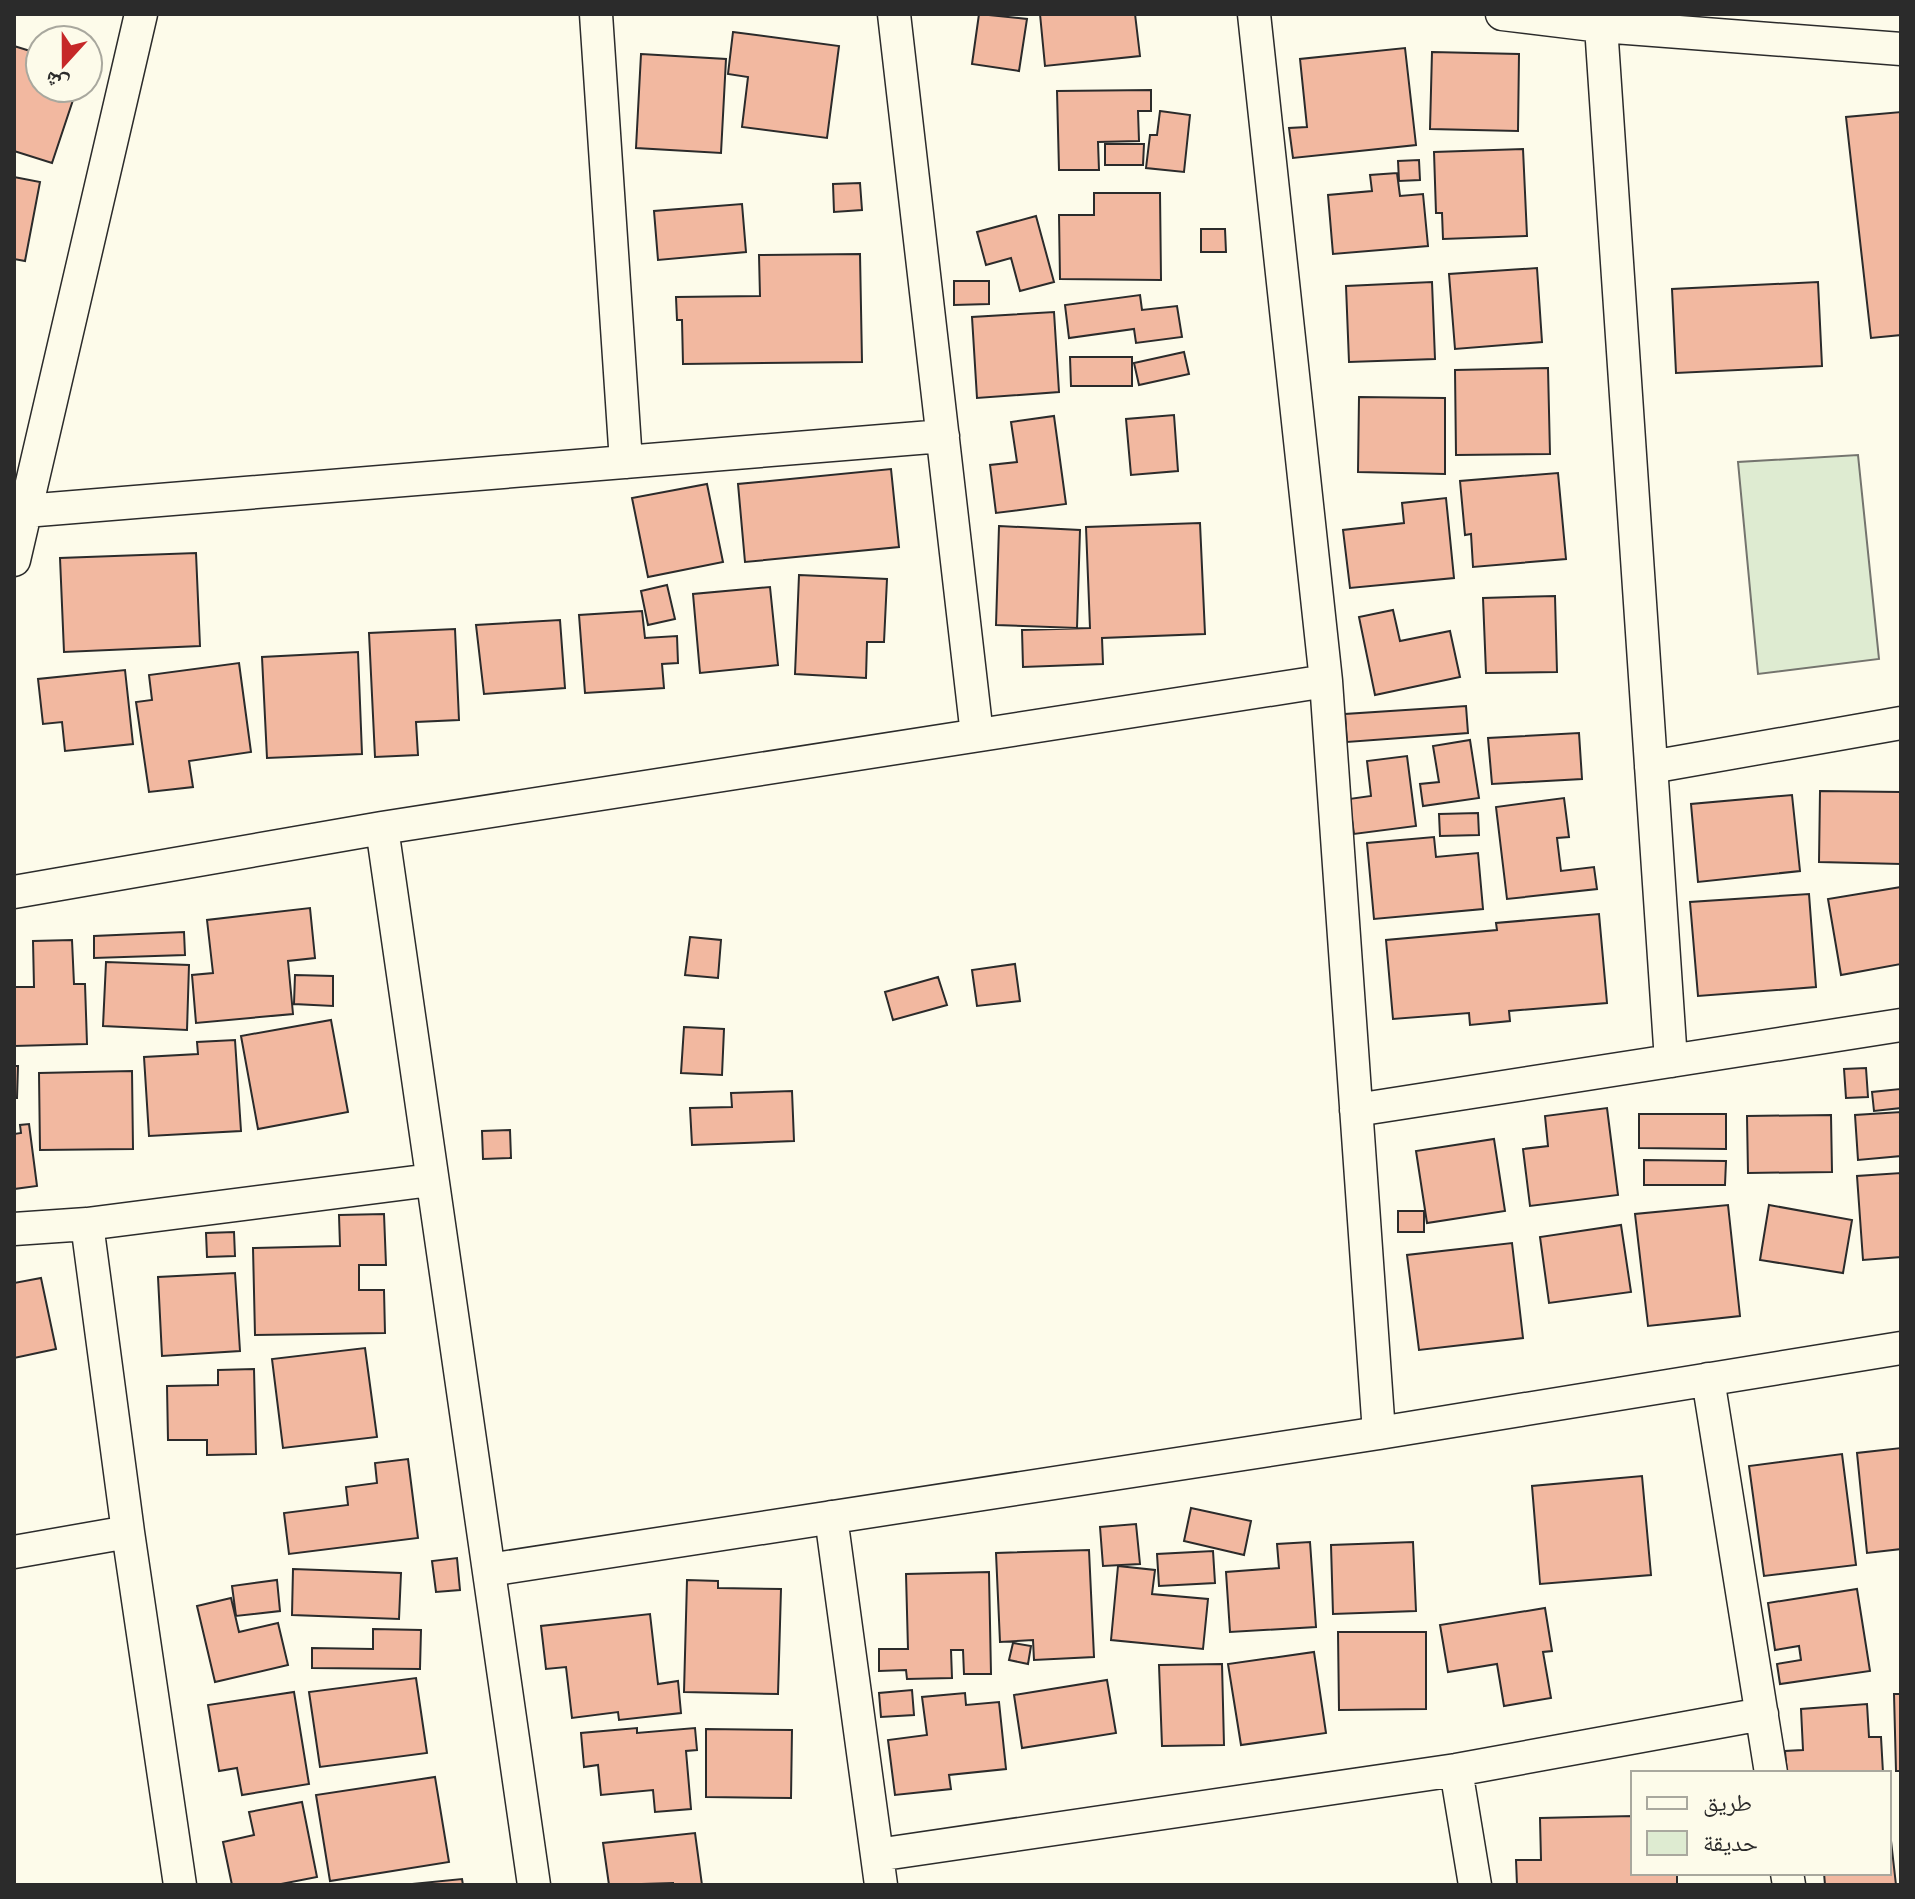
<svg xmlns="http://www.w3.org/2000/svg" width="1915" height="1899" font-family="Manrope,'Noto Naskh Arabic',sans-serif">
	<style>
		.green { fill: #deebd1; stroke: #74746e; stroke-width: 2 }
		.building { fill: #f2b8a0; stroke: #2b2b2b; stroke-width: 2 }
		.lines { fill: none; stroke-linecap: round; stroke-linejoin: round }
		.minor-casing { stroke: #2b2b2b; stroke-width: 35 }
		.minor { stroke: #fdfbea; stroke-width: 32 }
	</style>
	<rect width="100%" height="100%" fill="#fdfbea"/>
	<path class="green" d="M1858,455l21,204 -121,15 -20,-212z"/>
	<path class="building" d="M979,14l48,5 -8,52 -47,-7z
		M1040,14h95l5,42 -95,10z
		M733,32l106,14 -12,92 -85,-11 6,-50 -20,-3z
		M14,46l26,8v34h37l-25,75 -38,-12z
		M1405,48l11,97 -123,13 -4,-30 18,-1 -7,-68z
		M1432,52l87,2 -1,77 -88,-2z
		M641,54l85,5 -5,94 -85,-5z
		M1151,90v21h-13l1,30 -41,1 1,28h-40l-2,-79z
		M1160,111l30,4 -6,57 -38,-4 4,-33h7z
		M1901,112v223l-30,3 -25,-221z
		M1105,144h39l-1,21h-38z
		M1523,149l4,87 -84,3 -1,-26h-6l-2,-61z
		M1419,160l1,20 -21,1 -1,-20z
		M1397,173l3,23 23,-2 5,52 -95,8 -5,-59 44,-4 -2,-16z
		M14,177l26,5 -15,79 -11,-2z
		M860,183l2,27 -28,2 -1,-28z
		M1094,193h66l1,87 -101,-1 -1,-64h35z
		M742,204l4,48 -88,8 -4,-49z
		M1036,216l18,66 -34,9 -9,-33 -25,7 -9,-33z
		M1201,229h24l1,23h-25z
		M860,254l2,108 -179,2 -1,-44h-5l-1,-23 84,-1 -1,-41z
		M1537,268l5,74 -87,7 -6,-75z
		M954,281h35v23l-35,1z
		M1432,282l3,77 -86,3 -3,-76z
		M1818,282l4,84 -146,7 -4,-84z
		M1140,295l2,15 35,-4 5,31 -46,6 -2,-14 -65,9 -4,-33z
		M1054,312l5,80 -82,6 -5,-81z
		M1184,352l5,22 -50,11 -5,-22z
		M1070,357h62v29h-61z
		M1548,368l2,86 -94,1 -1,-85z
		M1359,397l86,1v76l-87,-2z
		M1174,415l4,56 -47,4 -5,-56z
		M1054,416l12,88 -70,9 -6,-48 27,-3 -6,-40z
		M891,469l8,78 -154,15 -7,-78z
		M1558,473l8,86 -93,8 -2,-33 -6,1 -5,-54z
		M707,484l16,78 -75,15 -16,-79z
		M1446,498l8,80 -104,10 -7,-58 61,-7 -2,-20z
		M1200,523l5,111 -103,4 1,26 -80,3 -1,-37 68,-2 -4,-101z
		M999,526l81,4 -3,98 -81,-3z
		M196,553l4,93 -136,6 -4,-94z
		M799,575l88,4 -3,63h-17l-1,36 -71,-4z
		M667,585l8,34 -27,6 -7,-34z
		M770,587l8,78 -78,8 -7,-79z
		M1555,596l2,76 -71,1 -3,-75z
		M1393,610l7,31 50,-10 10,46 -85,18 -16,-78z
		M642,611l3,27 32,-2 1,27 -16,1 2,24 -79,5 -6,-78z
		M560,620l5,68 -81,6 -8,-69z
		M455,629l4,91 -43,2 2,33 -43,2 -6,-124z
		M358,652l4,102 -95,4 -5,-101z
		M239,663l12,89 -62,9 4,26 -44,5 -13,-90 16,-2 -3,-25z
		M125,670l8,74 -68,7 -3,-29 -19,2 -5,-45z
		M1466,706l2,27 -121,9 -2,-28z
		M1579,733l3,46 -90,5 -4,-46z
		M1470,740l9,58 -56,8 -3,-22 19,-2 -6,-36z
		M1407,756l9,70 -62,8 -5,-35 22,-3 -4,-35z
		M1820,791l81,1v72l-82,-2z
		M1792,795l8,76 -102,11 -7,-78z
		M1564,798l5,39 -12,1 4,33 33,-4 3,22 -90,10 -11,-92z
		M1478,813l1,22 -39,1 -1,-22z
		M1434,837l2,20 42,-4 5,56 -109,10 -7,-76z
		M1901,887v77l-60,11 -13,-76z
		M1809,894l7,93 -118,9 -8,-94z
		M310,908l5,50 -27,3 5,53 -97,9 -4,-48 21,-2 -6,-53z
		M1599,914l8,89 -98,8 1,10 -40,4 -1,-12 -76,6 -7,-79 111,-10 -1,-7z
		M184,932l1,23 -91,3v-22z
		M690,937l31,3 -3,38 -33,-3z
		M72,940l2,44h11l2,60 -73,2v-59h20l-1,-46z
		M106,962l83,3 -2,65 -84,-4z
		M1015,964l5,37 -43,5 -5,-36z
		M295,975l38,1v30l-39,-2z
		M938,977l9,28 -54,15 -8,-28z
		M331,1020l17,92 -90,17 -17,-93z
		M684,1027l40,2 -2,46 -41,-2z
		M235,1040l6,91 -92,5 -5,-79 54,-3 -1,-12z
		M14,1066h4l-1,32h-3z
		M1866,1068l2,29 -22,1 -2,-29z
		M132,1071l1,78 -93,1 -1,-77z
		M1900,1089l1,19 -27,3 -2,-19z
		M792,1091l2,50 -102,4 -2,-37 42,-1 -1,-14z
		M1607,1108l11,87 -88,11 -7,-57 25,-3 -3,-30z
		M1901,1112v44l-43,4 -3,-45z
		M1639,1114h87v35l-87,-1z
		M1831,1115l1,57 -84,1 -1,-57z
		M29,1124l8,62 -23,3v-55l7,-1 -1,-8z
		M510,1130l1,28 -28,1 -1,-28z
		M1494,1139l11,72 -78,12 -11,-72z
		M1644,1160l82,1 -1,24h-81z
		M1901,1173v84l-38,3 -6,-84z
		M1728,1205l12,111 -92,10 -13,-112z
		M1769,1205l83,15 -9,53 -83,-13z
		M1398,1211h26v21h-26z
		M384,1214l2,51h-27v25h25l1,43 -130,2 -2,-87 87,-2 -1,-31z
		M1621,1225l10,67 -82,11 -9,-66z
		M234,1232l1,24 -28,1 -1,-24z
		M1512,1243l11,95 -104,12 -12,-95z
		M235,1273l5,78 -78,5 -4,-79z
		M41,1278l15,71 -42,9v-75z
		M365,1348l12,89 -94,11 -11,-89z
		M254,1369l2,85 -49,1v-15h-39l-1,-54 51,-1v-15z
		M1901,1448v101l-34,4 -10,-100z
		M1842,1454l14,111 -92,11 -15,-110z
		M408,1459l10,79 -129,16 -5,-41 64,-8 -2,-18 31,-4 -2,-20z
		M1642,1476l9,99 -111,9 -8,-98z
		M1191,1508l60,13 -7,34 -60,-14z
		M1136,1524l4,40 -37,2 -3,-39z
		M1310,1542l6,85 -86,5 -4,-60 53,-4 -2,-24z
		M1413,1542l3,69 -83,3 -2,-69z
		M1089,1550l5,107 -60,3 -1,-20 -33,2 -4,-89z
		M1213,1551l2,32 -56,3 -2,-32z
		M457,1558l3,32 -24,2 -4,-31z
		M1118,1566l37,4 -3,24 56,5 -5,50 -92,-9z
		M293,1569l108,4 -2,46 -107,-4z
		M989,1572l2,102h-27l-1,-24h-12l1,28 -45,1 -1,-9 -27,1v-22h29l-2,-75z
		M277,1580l3,31 -44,5 -4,-30z
		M687,1580l31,1v7l63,1 -3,105 -94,-2z
		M1857,1589l13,82 -90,13 -3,-20 24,-4 -2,-14 -24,4 -7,-47z
		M231,1598l8,34 39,-9 10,42 -73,17 -18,-76z
		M1545,1608l7,43 -9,1 8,46 -47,8 -7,-42 -49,8 -8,-47z
		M650,1614l8,70 20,-3 3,32 -62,7 -1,-8 -46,6 -6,-51 -20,2 -5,-43z
		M373,1629l48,1 -1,39 -108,-1v-20l61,1z
		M1338,1632h88v77l-87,1z
		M1013,1643l18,3 -3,18 -19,-4z
		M1314,1652l12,81 -85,12 -13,-81z
		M1222,1664l2,81 -62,1 -3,-81z
		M416,1678l11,75 -107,14 -11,-75z
		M1107,1680l9,53 -94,15 -8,-53z
		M912,1690l2,25 -33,2 -2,-24z
		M294,1692l15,92 -67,11 -5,-27 -18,3 -11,-66z
		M965,1693l1,12 33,-3 7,67 -57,6 2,14 -56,6 -7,-55 39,-5 -5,-38z
		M1894,1694h7v77h-5z
		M1867,1704l2,33h12l2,36h-96l-2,-22 18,-1 -2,-41z
		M637,1728v5l58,-5 2,22 -11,1 5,58 -36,3 -2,-22 -52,5 -3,-30 -14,2 -3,-34z
		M706,1729l86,1 -1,68 -85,-1z
		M435,1777l14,85 -119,19 -14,-86z
		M302,1802l15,75 -41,8h-44l-9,-43 31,-7 -5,-23z
		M1633,1816v57h44v12h-160l-1,-25h25l-1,-42z
		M1889,1823l7,62h-71l-1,-12h65z
		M695,1833l7,52h-29v-2l-64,2 -6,-42z
		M462,1879l1,6h-61z"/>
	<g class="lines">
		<defs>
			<path id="minor" d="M596,14l30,448
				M894,14l83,721
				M1254,14l72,667 53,752
				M1502,14l99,12 300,23
				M1601,26l70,1035
				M25,511l918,-75
				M14,560l127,-546
				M1651,767l250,-44
				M382,828l152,1057
				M14,892l368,-64 944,-147
				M1356,1110l545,-85
				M87,1224l41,308 52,353
				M14,1229l73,-5 344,-44
				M1708,1379l63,394
				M831,1517l50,368
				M14,1552l114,-20
				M489,1570l890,-137 522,-85
				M1456,1770l19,115
				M877,1855l579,-85 306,-56
				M1787,1873l2,12"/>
		</defs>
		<use href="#minor" class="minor-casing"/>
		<use href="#minor" class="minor"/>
	</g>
	<rect width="1915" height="1899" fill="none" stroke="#2b2b2b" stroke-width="32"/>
	<rect x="1631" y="1771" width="260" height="104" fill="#fdfbea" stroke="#a9a89e" stroke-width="2"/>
	<rect x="1647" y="1797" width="40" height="12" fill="#fdfbea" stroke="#a9a89e" stroke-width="2"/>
	<text x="1703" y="1811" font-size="24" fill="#2b2b2b">طريق</text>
	<rect x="1647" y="1831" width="40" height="24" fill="#deebd1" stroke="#a9a89e" stroke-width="2"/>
	<text x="1703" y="1851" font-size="24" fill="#2b2b2b">حديقة</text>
	<g transform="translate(64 64) rotate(201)"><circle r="38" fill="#fdfbea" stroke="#a9a89e" stroke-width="2"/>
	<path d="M0-6L14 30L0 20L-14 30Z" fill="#c62828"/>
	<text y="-12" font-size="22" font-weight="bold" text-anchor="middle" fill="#2b2b2b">ش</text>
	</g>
</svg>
